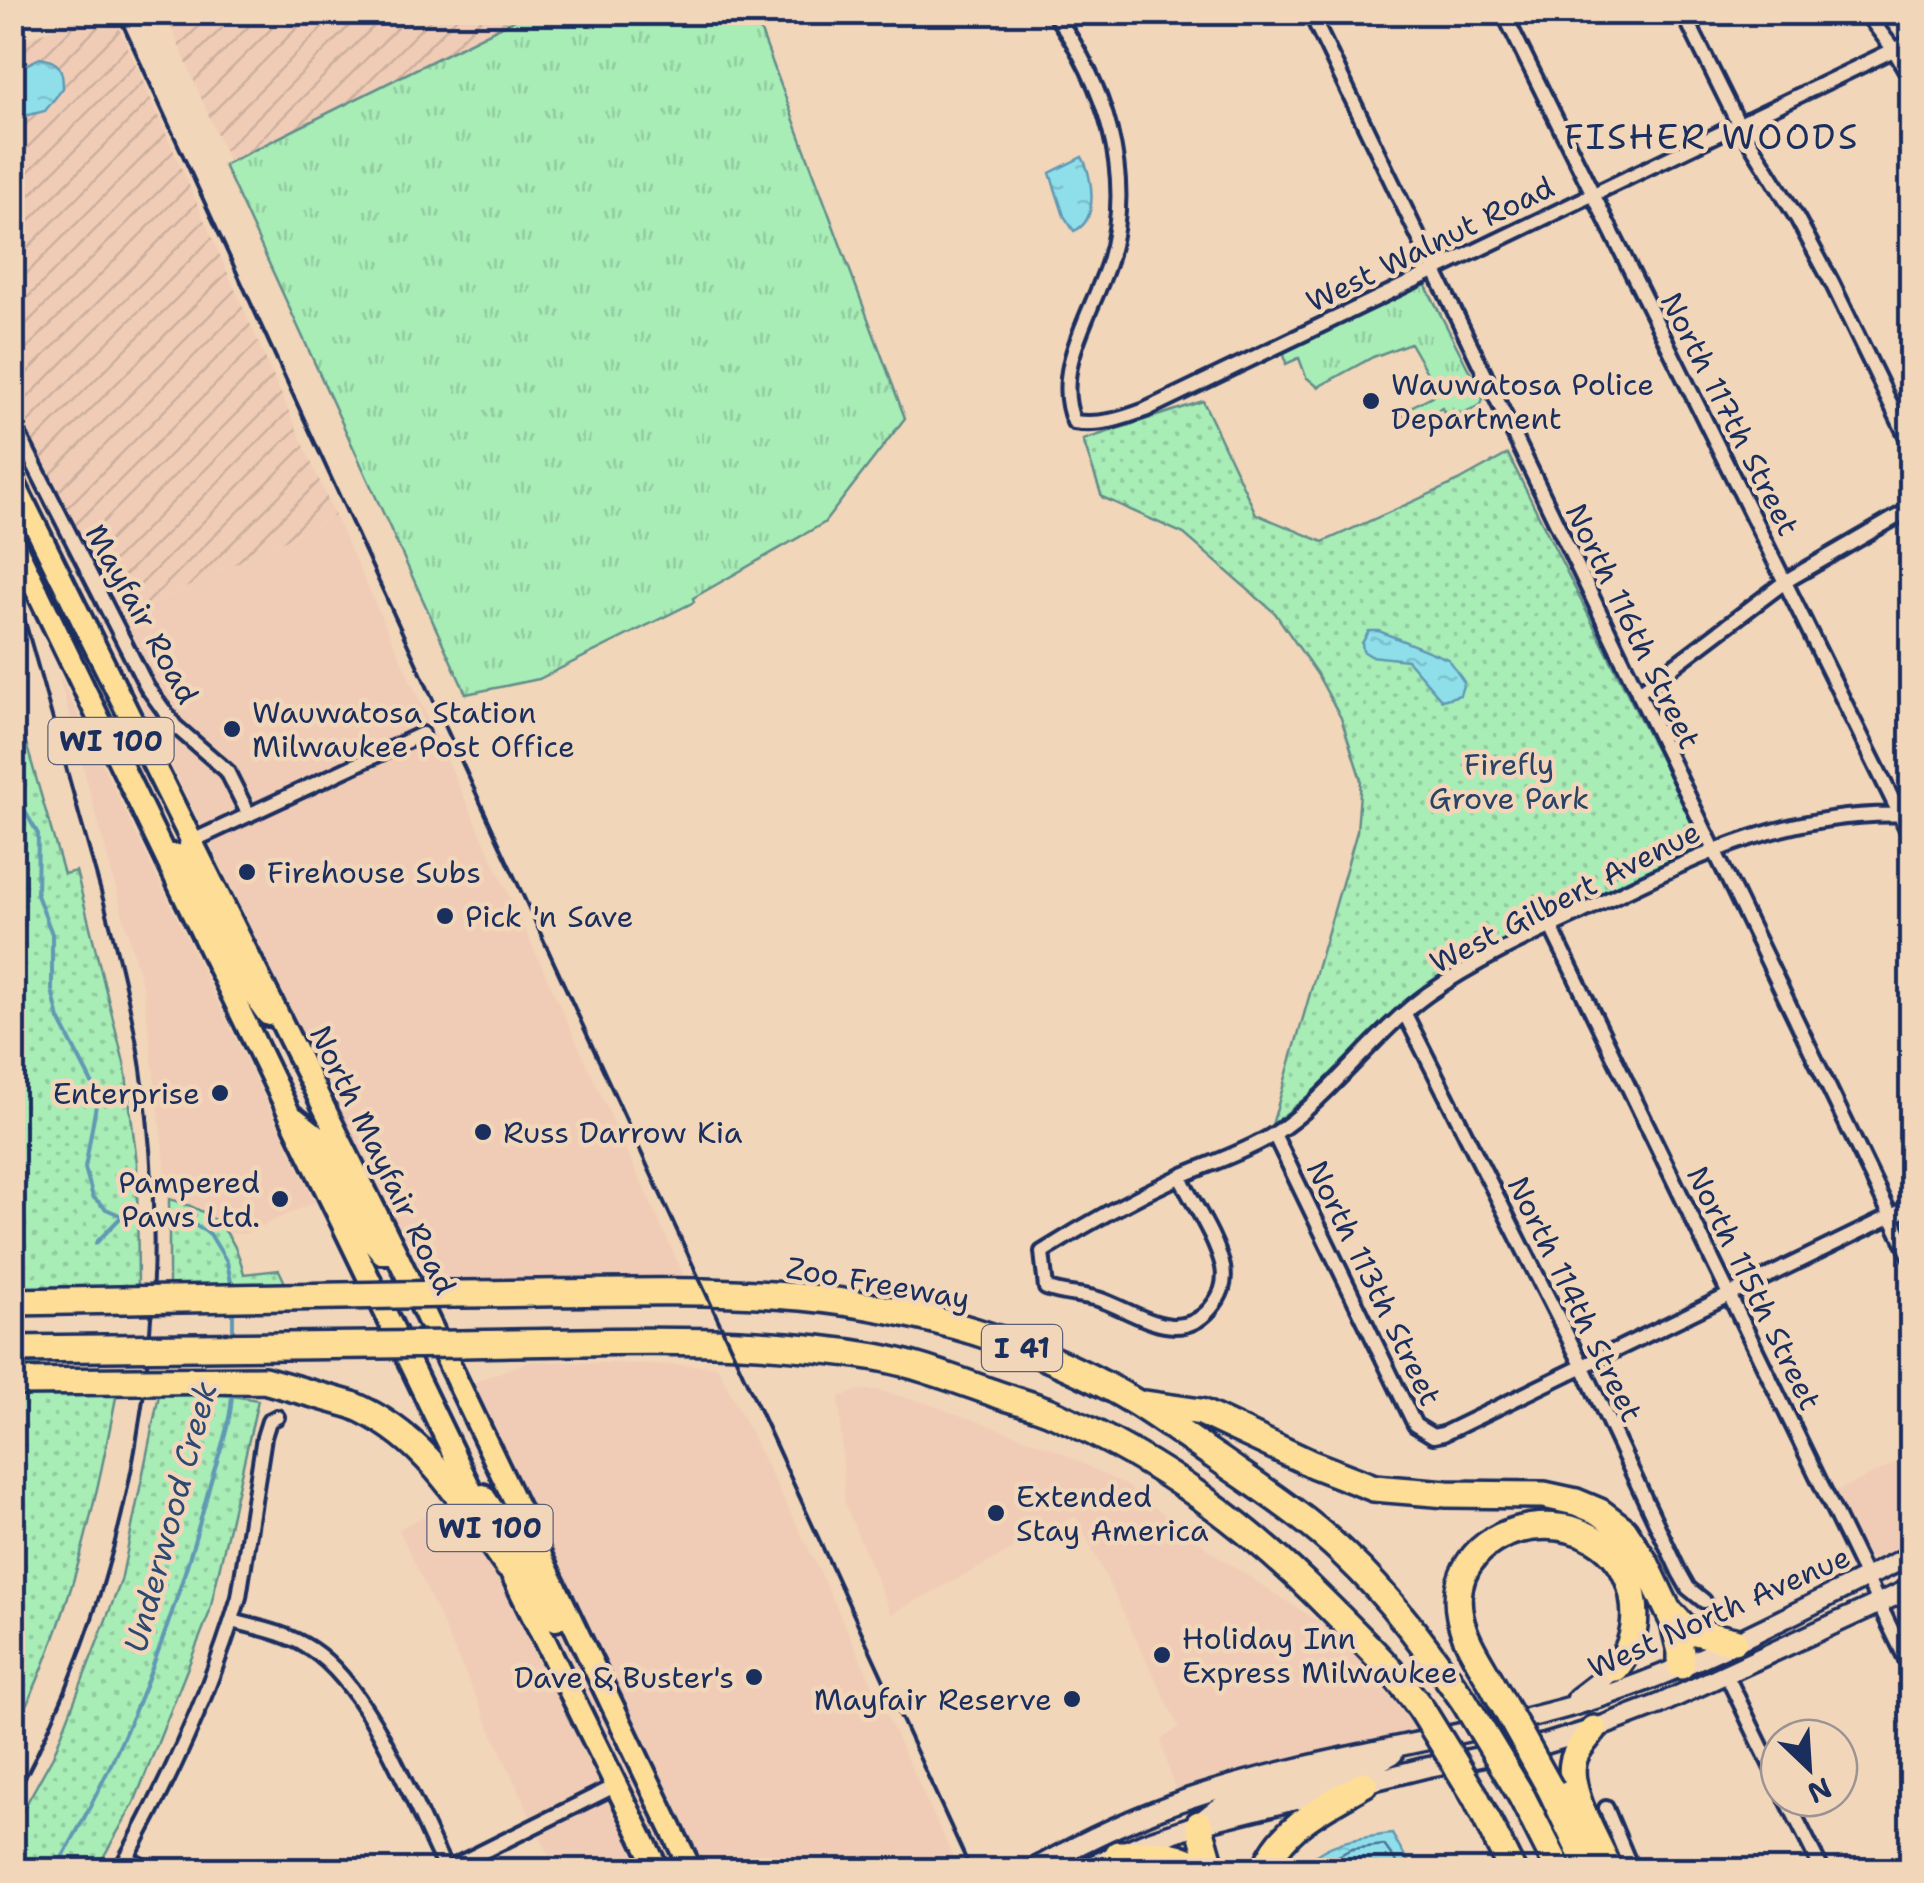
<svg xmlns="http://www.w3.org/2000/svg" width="1924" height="1883" font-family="'Shantell Sans',sans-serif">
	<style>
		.built { fill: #f0ccb6 }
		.industrial { fill: url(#industrial-furrows) }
		.grass { fill: url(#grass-tufts); stroke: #628e8a; stroke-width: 2.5 }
		.park { fill: url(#park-dots); stroke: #628e8a; stroke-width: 2.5 }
		.water { fill: url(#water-ripples); stroke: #6199b3; stroke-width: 2.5 }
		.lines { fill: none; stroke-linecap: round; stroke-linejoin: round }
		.shore { stroke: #497596; stroke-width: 2.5 }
		.stream { stroke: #6199b3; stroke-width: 4 }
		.minor-casing { stroke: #1b2f5e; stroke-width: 20 }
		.secondary-casing { stroke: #1b2f5e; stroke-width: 25 }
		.primary-casing { stroke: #1b2f5e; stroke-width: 28 }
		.motorway-casing { stroke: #1b2f5e; stroke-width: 32 }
		.minor { stroke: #f2d6b9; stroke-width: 12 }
		.secondary { stroke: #f2d6b9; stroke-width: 18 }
		.primary { stroke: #fede96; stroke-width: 20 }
		.motorway { stroke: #fede96; stroke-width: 25 }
		.rail { stroke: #1b2f5e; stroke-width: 4 }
		.motorway-bridge-casing { stroke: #1b2f5e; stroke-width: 32; stroke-linecap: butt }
		.motorway-bridge { stroke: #fede96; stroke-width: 25 }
		.poi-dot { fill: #1b2f5e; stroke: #f2d6b9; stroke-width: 4 }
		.labels { text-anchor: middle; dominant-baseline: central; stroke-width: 9; stroke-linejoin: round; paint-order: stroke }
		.shield { fill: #f2d6b9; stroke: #5c6179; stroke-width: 2.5 }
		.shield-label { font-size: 28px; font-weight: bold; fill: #1b2f5e }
		.street-label { font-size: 30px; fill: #1b2f5e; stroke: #f2d6b9 }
		.poi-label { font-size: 30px; fill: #1b2f5e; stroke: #f2d6b9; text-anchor: start }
		.park-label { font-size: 30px; fill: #294267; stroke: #f2d6b9 }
		.water-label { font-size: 32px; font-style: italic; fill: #2c4973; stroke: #f2d6b9 }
		.quarter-label { font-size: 35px; letter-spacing: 2.5px; fill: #1b2f5e; stroke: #f2d6b9 }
	</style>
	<defs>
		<pattern id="industrial-furrows" width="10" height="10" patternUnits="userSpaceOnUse" patternTransform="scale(2.5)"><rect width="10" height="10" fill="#f0ccb6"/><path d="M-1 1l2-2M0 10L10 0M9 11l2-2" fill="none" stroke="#cdb09f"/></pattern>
		<pattern id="grass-tufts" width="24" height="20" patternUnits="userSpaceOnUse" patternTransform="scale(2.5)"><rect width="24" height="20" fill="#a8ecb6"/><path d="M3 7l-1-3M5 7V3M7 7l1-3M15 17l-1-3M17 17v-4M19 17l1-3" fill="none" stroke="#90cb9f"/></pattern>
		<pattern id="park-dots" width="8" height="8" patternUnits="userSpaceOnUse" patternTransform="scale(2.5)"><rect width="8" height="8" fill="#a8ecb6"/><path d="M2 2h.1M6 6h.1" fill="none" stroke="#90cb9f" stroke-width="1.8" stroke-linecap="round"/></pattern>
		<pattern id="water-ripples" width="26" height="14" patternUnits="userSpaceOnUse" patternTransform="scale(2.5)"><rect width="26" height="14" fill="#8fdfeb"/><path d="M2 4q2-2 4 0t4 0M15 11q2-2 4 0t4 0" fill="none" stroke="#7bc0cc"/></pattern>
	</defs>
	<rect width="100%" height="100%" fill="#f2d6b9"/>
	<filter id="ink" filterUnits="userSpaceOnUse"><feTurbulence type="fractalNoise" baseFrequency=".01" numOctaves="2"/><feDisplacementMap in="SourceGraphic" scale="20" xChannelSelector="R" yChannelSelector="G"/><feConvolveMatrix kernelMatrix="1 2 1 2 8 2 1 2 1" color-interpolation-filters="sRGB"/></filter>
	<g filter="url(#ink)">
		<path class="built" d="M335,516l350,762 -260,6 -321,-657z
			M58,673l257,529 -71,32h-16l-29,-27 -30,-8 -25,-206z
			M529,1361l188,5 104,208 138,296h-404l-156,-341 114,-59 -43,-86z
			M859,1390h18l48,13 125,44 77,39 93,72 119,77 80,96 -140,29 -104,30 -14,-50 18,-13 -103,-211 -185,98 -46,-110 -6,-107z
			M1911,1456v85l-35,18 -9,-1 -33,-66z
			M1911,1588v84l-30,-70z"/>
		<path class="industrial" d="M93,13h20l222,503 -231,111 -91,-182v-401z
			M165,13h363l-299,150z"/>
		<path class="grass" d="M528,13h226l151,405 -81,105 -131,75 1,4 -155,77 -73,15 -242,-529z
			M1425,284l58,114 -2,7 -34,15 -5,-12 -33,17 -8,-13 33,-17 -8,-24 -16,-28 -37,14 -55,30 -12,-10 -7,-19 -13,6 -2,-11z"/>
		<path class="park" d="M1203,401l53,113 67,28 136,-61 49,-27 197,395 -235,116 -198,160 85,-294 4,-51 -20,-62 -24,-44 -42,-61 -91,-79 -82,-37 -19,-57z
			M12,695l52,179 12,-3 49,196 12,96 1,130 -113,4 -12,-26z
			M169,1199c43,11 65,31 75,75l35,-4 7,15h-117z
			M13,1363l107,13c-23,124 -49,244 -107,357z
			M161,1385l97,15 -49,214 -75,189 -38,67h-83v-42l40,-72 68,-175z"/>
		<path class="water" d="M40,58c20,3 23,11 23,30l-18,23 -32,8v-48z
			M1082,157c11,19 17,64 -8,74l-10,-15 -14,-43z
			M1369,631h10l69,28 16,23 -4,13 -18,5 -35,-40 -36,-4 -8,-5 -1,-8z
			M1392,1834l21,36h-112c21,-29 58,-32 91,-36z"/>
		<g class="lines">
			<path class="shore" d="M1313,1870l38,-21 33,-4 18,25"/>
			<path class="stream" d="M12,789l26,45 -1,61 15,39v56l7,29 34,66 3,20 -11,63 8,29 13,12 16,7 61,2 27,16 17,28 5,25
				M96,1243l26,-27
				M233,1337v-31
				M55,1870c72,-122 118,-245 154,-382 8,-30 23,-65 23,-97"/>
			<defs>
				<path id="minor" d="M1053,12c51,70 82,162 56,249 -15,49 -58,109 -35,161 26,4 47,-3 71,-12l767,-369
					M1310,12l602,1248
					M1503,12l409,827
					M1683,12l55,111 59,95 35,65 80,165
					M1865,12l29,38 18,31
					M12,421l135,266 28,39 52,45 22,44
					M1638,693l148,-112 126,-73
					M186,844l236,-110
					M1551,927l361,745
					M1405,1014l178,353 96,205 9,16 16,13
					M1274,1134l141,291 18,11 10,-2 469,-228
					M1180,1177c14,28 36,60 43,90 3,17 -2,29 -13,42 -33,38 -75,2 -112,-10 -17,-5 -35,-4 -52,-11l-4,-36c44,-28 91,-54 139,-76 30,-13 62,-23 90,-40 60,-38 101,-102 157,-142 47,-33 102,-58 154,-82 110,-53 202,-103 330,-97
					M232,1621c27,7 55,12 79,28 60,39 103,157 135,221
					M1726,1674l53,109
					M1786,1798l36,72
					M1606,1808l26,62
					M127,1858l22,12
					M120,1870c48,-86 91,-179 119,-273l25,-160 5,-16 8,-4
					M446,1870l169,-84"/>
				<path id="secondary" d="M1577,1698l39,-30
					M1203,1820c38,-39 137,-33 190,-66
					M1032,1870c50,-28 103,-54 158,-72 120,-40 246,-55 368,-88 124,-33 239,-100 354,-155
					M1082,1870l64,-28 53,-18 225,-56 121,-24 49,-15 66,-25 252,-116"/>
				<path id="primary" d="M12,479l384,774 295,617
					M12,539l473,980
					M166,855h12l12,10 60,125 18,25
					M295,1118l30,24 47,99 10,12h14
					M483,1495l41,60 32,65
					M502,1554l156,316"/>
				<path id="motorway" d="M453,1294c115,0 233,-7 348,3 116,11 237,46 337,107 27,17 54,37 81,55 43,30 88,59 126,96 46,43 83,95 119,146
					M461,1344c138,-2 278,-10 415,13 39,7 78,22 115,35 21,8 44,13 64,22 109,49 193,111 276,195 32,32 64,63 91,101
					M1145,1404l56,8 111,52 62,24 73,6 97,1 32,7 24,10 24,18 22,34 28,59 7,29v14
					M352,1405c76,32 109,97 156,161
					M1672,1614l15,16 47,11
					M1497,1693c-12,-24 -32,-49 -37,-76 -21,-102 152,-130 173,-21 5,27 0,51 -17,72
					M1594,1729c-6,8 -15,17 -19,27 -13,29 23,87 35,114
					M1551,1790l38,80
					M1475,1796l37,74
					M1522,1797l37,73
					M1199,1824l13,46
					M1118,1854c31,0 59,-5 84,16
					M1265,1870c16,-44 61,-64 99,-86"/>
			</defs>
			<use href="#minor" class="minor-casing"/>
			<use href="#secondary" class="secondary-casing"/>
			<use href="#primary" class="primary-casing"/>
			<use href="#motorway" class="motorway-casing"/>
			<use href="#minor" class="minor"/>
			<use href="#secondary" class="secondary"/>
			<use href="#primary" class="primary"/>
			<use href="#motorway" class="motorway"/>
			<path class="rail" d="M117,12l854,1858
				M12,577c24,80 46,161 68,241 24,83 48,165 61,251 37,251 -8,510 -129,734"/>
			<defs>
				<path id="motorway-bridge" d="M12,1302l441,-8
					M12,1349l449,-5
					M12,1382l252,-2 88,25
					M1497,1693l54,97
					M1464,1701l58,96
					M1422,1710l53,86"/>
			</defs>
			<use href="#motorway-bridge" class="motorway-bridge-casing"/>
			<use href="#motorway-bridge" class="motorway-bridge"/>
		</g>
	</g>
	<g class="poi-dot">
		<circle cx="1371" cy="401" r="10"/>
		<circle cx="232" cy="729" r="10"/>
		<circle cx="247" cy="872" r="10"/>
		<circle cx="445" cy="916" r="10"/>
		<circle cx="220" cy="1093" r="10"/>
		<circle cx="483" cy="1132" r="10"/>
		<circle cx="280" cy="1199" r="10"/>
		<circle cx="996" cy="1513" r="10"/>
		<circle cx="1162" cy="1655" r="10"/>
		<circle cx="754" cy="1677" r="10"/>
		<circle cx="1072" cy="1699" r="10"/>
	</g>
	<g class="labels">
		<g class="shield">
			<rect x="48.5" y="718" width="125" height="46" rx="8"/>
			<rect x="982" y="1325" width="80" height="46" rx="8"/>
			<rect x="427.5" y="1505" width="125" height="46" rx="8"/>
		</g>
		<g class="shield-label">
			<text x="111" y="741">WI 100</text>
			<text x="1022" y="1348">I 41</text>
			<text x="490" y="1528">WI 100</text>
		</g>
		<g class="street-label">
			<text transform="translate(1430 244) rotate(-26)">West Walnut Road</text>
			<text transform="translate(1730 414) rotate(63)">North 117th Street</text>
			<text transform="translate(142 614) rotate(61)">Mayfair Road</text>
			<text transform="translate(1633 626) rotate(64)">North 116th Street</text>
			<text transform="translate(1565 897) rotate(-27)">West Gilbert Avenue</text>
			<text transform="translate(383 1160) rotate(64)">North Mayfair Road</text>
			<text transform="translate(878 1283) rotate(10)">Zoo Freeway</text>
			<text transform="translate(1374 1283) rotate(64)">North 113th Street</text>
			<text transform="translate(1754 1288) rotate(64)">North 115th Street</text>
			<text transform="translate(1575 1299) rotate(64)">North 114th Street</text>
			<text transform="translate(1719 1612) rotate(-24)">West North Avenue</text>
		</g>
		<g class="poi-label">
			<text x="1391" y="384">Wauwatosa Police<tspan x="1391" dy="34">Department</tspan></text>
			<text x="252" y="712">Wauwatosa Station<tspan x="252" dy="34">Milwaukee Post Office</tspan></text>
			<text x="267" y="872">Firehouse Subs</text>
			<text x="465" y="916">Pick 'n Save</text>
			<text x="200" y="1093" text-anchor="end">Enterprise</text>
			<text x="503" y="1132">Russ Darrow Kia</text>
			<text x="260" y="1182" text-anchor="end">Pampered<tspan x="260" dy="34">Paws Ltd.</tspan></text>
			<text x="1016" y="1496">Extended<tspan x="1016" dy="34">Stay America</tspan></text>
			<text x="1182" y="1638">Holiday Inn<tspan x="1182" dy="34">Express Milwaukee</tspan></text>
			<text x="734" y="1677" text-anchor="end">Dave &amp; Buster's</text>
			<text x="1052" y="1699" text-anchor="end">Mayfair Reserve</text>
		</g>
		<g class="park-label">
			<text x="1509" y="764">Firefly<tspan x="1509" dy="34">Grove Park</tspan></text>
		</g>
		<g class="water-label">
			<text transform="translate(170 1517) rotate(-75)">Underwood Creek</text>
		</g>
		<g class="quarter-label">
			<text x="1712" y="136">FISHER WOODS</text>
		</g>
	</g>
	<rect width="1924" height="1883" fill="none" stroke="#f2d6b9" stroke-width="50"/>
	<rect x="25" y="25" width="1874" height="1833" fill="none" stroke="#1b2f5e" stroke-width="4" filter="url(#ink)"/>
	<g transform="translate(1809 1768) rotate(155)"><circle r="48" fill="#f2d6b9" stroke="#9c9395" stroke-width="2.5"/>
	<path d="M0-8L18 38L0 25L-18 38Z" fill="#1b2f5e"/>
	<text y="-15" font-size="28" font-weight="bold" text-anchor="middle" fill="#1b2f5e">N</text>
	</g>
</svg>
